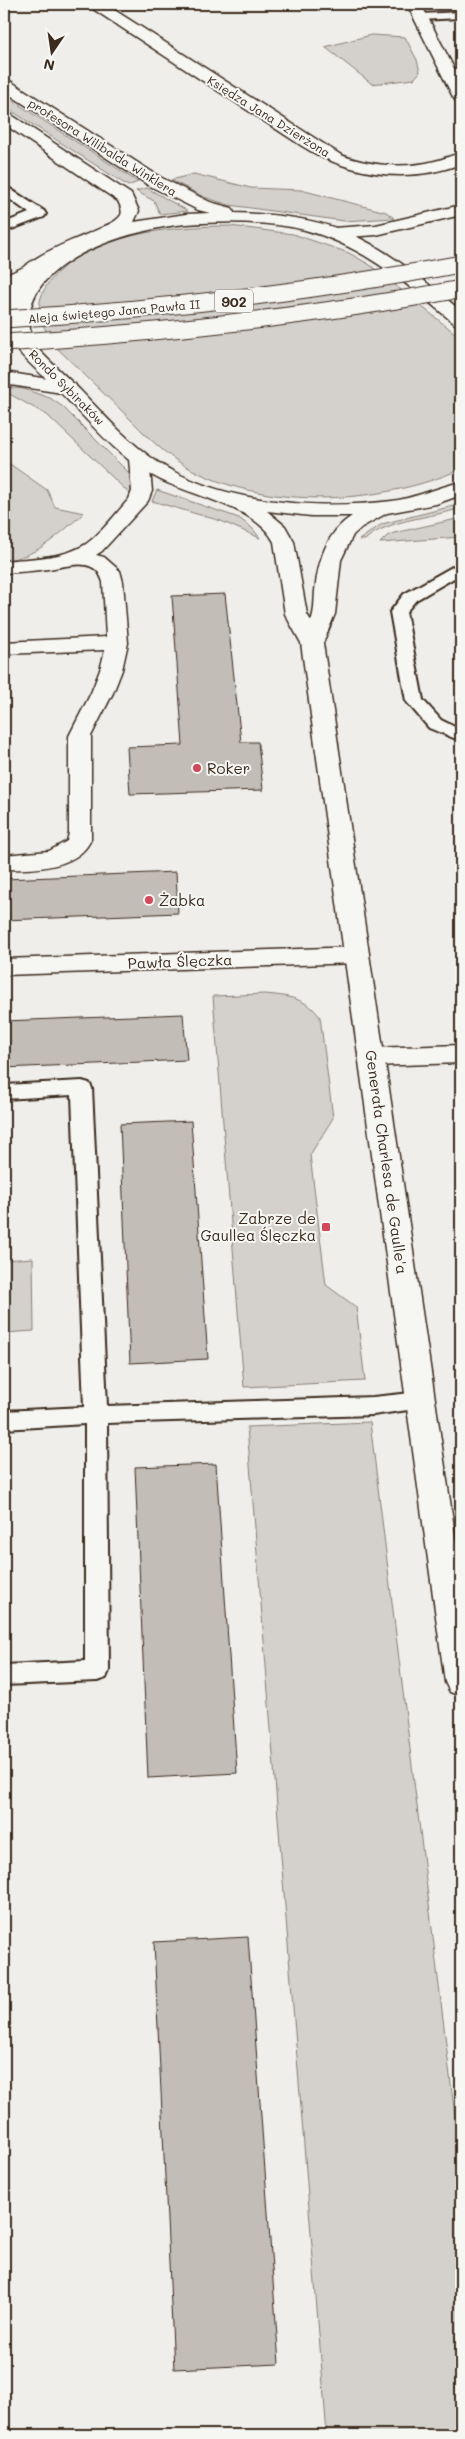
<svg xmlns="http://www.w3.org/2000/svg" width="465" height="2439" font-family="Mali,sans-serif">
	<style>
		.green { fill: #d4d1cc; stroke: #887e75 }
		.building { fill: #c2bdb7; stroke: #3b2a1e }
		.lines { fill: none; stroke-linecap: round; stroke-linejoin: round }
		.service-casing { stroke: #3b2a1e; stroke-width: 4 }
		.minor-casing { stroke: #3b2a1e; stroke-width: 3 }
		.secondary-casing { stroke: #3b2a1e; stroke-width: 3 }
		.primary-casing { stroke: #3b2a1e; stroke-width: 3 }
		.service { fill: #f6f6f2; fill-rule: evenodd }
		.minor { fill: #f6f6f2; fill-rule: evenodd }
		.secondary { fill: #f6f6f2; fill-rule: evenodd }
		.primary { fill: #f6f6f2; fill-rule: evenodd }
		.primary-bridge-casing { stroke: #3b2a1e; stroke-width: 19; stroke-linecap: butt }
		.primary-bridge { stroke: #f6f6f2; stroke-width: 17 }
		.poi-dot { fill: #d1495b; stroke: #f6f6f2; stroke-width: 2 }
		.labels { text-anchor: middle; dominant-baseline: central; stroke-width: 4; stroke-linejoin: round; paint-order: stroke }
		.far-street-label { font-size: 12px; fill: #3b2a1e; stroke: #f6f6f2 }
		.shield { fill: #f6f6f2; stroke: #73675e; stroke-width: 1 }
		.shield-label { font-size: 14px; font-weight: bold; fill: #3b2a1e }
		.poi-label { font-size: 15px; fill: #3b2a1e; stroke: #f6f6f2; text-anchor: start }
		.street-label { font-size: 15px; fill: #3b2a1e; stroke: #f6f6f2 }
	</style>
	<rect width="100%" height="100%" fill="#efeeea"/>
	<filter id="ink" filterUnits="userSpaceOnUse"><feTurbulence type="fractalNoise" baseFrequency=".02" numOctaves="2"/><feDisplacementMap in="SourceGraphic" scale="10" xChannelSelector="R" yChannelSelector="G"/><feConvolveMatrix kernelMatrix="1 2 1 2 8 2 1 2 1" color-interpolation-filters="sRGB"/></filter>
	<g filter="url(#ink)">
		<path class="green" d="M371,35l34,2 12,23 3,12 -6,7 -42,5 -47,-37z
			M4,95l134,87 -10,4 -124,-80z
			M194,174l57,14 50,2 85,22 8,6 -50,3 -115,-16 -25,-8 -33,-17z
			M147,188l41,23 -28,3 -6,-13 -18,-10z
			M230,226l63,8 56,19 21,12 91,73v131c-83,37 -207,43 -285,-9 -18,-12 -33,-28 -48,-43 -24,-23 -47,-46 -71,-69 -7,-11 -15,-21 -17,-34 -2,-12 2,-22 9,-32 37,-49 126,-56 181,-56z
			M4,387l20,2 26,9 13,9 66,66 4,15 -3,6 -83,-79 -41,-23z
			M4,460l43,30 8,17 29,6c-24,20 -47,45 -80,47z
			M157,490l82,28 13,10 8,10 -39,-17 -69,-20z
			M461,504v4c-29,10 -74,11 -96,32h-6l23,-16z
			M461,518v19l-81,6 7,-7 7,-3z
			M265,994c22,2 42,4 55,23l13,101 -23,37 16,130 30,22 9,74 -121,6 -31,-391z
			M33,1258l1,73 -30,2v-73z
			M370,1422l91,744v267l-134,2 -80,-1008z"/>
		<path class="building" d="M225,594l16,148h17l5,48 -133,4 -3,-47 56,-2 -11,-149z
			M176,872l2,41 -174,7v-41z
			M183,1014l4,46 -183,8v-47z
			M191,1121l17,238 -78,4 -10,-239z
			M216,1464l21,309 -89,5 -13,-311z
			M248,1937l31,427 -105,5 -20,-427z"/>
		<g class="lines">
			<defs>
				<path id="service" d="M461,12v6l-41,2 -6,-3 6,-3z
					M4,185l40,26 2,3 -2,3 -40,15v-9l25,-10 -25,-18z
					M461,562v12l-45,26 -10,12 17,88 18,20 20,10v11l-32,-13 -23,-27 -16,-89 14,-18z
					M82,1081l7,2 3,5 15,318 266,-9 48,-5 8,3 3,6 -3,6 -56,8 -266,8 2,248 -3,7 -9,3 -93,4v-20l81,-4v-237l-81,5v-18l80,-4 -12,-312 -68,4v-14z"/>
				<path id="minor" d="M88,4h17l236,151c29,11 63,14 94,6 9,-2 17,-6 26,-8v11c-53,20 -111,12 -159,-18l-212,-139z
					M407,4h14l40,78v20l-6,-2 -2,-3z
					M139,453l7,2 3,4 3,32 -4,10 -46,50 -6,4 8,2 16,14 3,11 5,61 -6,27 -9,23 -22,43v103c-12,30 -59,31 -87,30v-14l45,-4 18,-10 2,-8v-97l22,-43 9,-23 5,-20 -101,4v-12l102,-5 -3,-55c-8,-27 -35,-15 -55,-13 -14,2 -29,3 -44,4v-12c28,-3 58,-2 82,-17 16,-11 30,-31 43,-45l3,-8 -3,-32 3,-4z
					M357,947l9,2 3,6 -3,6 -9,2 -353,12v-16z
					M461,1045v18l-90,3 -9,-3 -4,-6 4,-6 9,-3z"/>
				<path id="secondary" d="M4,79l6,2 150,96 50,25 22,6 2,5c37,1 75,4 110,18 44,18 81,50 117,80v14l-6,-1c-46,-39 -91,-78 -150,-94 -38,-9 -80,-9 -118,-6 -53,4 -187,40 -152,122 15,16 31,30 46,45 24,25 47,51 75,70 63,43 162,49 236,40 24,-3 46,-14 69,-19v13l-25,9 -49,9 -25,14 -9,8 -12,25 -6,54 -12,29 138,932v121l-11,-4 -5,-10 -144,-1039 -16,-29 -11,-72c-18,-36 -84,-46 -117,-64 -39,-20 -68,-57 -99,-88 -18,-18 -41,-35 -53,-59 -3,-6 -1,-15 -1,-22 0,-5 -1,-11 0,-15 11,-37 72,-53 101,-68 5,-2 13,-6 16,-11 2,-4 -1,-10 -3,-14l-114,-77v-12l6,2 121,80 8,17 -5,11 52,-8 24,-1 -12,-3 -50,-25 -144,-94zM267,511l44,5h41c-26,16 -34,46 -37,75 -1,10 0,20 -4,30l-4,-7 -13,-72 -9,-16z"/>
				<path id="primary" d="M461,205v10l-85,20 -42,3 -6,-1 -3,-4 3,-4 6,-1 42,-3z
					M33,263l6,1 3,4 -3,4 -35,16v-12z
					M4,372l64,10 7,2 2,4 -2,4 -7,2 -64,-10z"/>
			</defs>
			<use href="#service" class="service-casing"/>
			<use href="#minor" class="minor-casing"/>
			<use href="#secondary" class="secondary-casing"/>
			<use href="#primary" class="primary-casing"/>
			<use href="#service" class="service"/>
			<use href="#minor" class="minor"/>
			<use href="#secondary" class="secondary"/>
			<use href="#primary" class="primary"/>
			<defs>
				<path id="primary-bridge" d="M4,319c154,-9 306,-27 457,-55
					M4,343c154,-10 306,-26 457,-54"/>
			</defs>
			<use href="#primary-bridge" class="primary-bridge-casing"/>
			<use href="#primary-bridge" class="primary-bridge"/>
		</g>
	</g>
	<g class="poi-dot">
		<circle cx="197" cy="768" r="5"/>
		<circle cx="149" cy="900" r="5"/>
		<rect x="321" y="1222" width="10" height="10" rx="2.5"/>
	</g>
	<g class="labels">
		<g class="far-street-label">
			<text transform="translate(269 116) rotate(32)">Księdza Jana Dzierżona</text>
			<text transform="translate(103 147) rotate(32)">profesora Wilibalda Winklera</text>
			<text transform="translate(114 311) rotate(-5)">Aleja świętego Jana Pawła II</text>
			<text transform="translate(67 387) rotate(45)">Rondo Sybiraków</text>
		</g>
		<rect class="shield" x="215" y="289.5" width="38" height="23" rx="4"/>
		<g class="shield-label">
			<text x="234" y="301">902</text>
		</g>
		<g class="poi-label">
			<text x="207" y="768">Roker</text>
			<text x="159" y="900">Żabka</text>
			<text x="316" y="1218" text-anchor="end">Zabrze de<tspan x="316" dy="17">Gaullea Ślęczka</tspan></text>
		</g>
		<g class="street-label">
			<text transform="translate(180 961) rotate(-2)">Pawła Ślęczka</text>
			<text transform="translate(387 1162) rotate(82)">Generała Charlesa de Gaulle'a</text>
		</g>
	</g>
	<rect width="465" height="2439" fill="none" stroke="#f6f6f2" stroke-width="20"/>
	<rect x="10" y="10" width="445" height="2419" fill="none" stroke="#3b2a1e" stroke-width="2" filter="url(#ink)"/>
	<g transform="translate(52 52) rotate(193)" stroke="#f6f6f2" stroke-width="4" paint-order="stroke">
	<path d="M0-4L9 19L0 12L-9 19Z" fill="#3b2a1e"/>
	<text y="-8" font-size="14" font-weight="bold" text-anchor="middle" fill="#3b2a1e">N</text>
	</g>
</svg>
